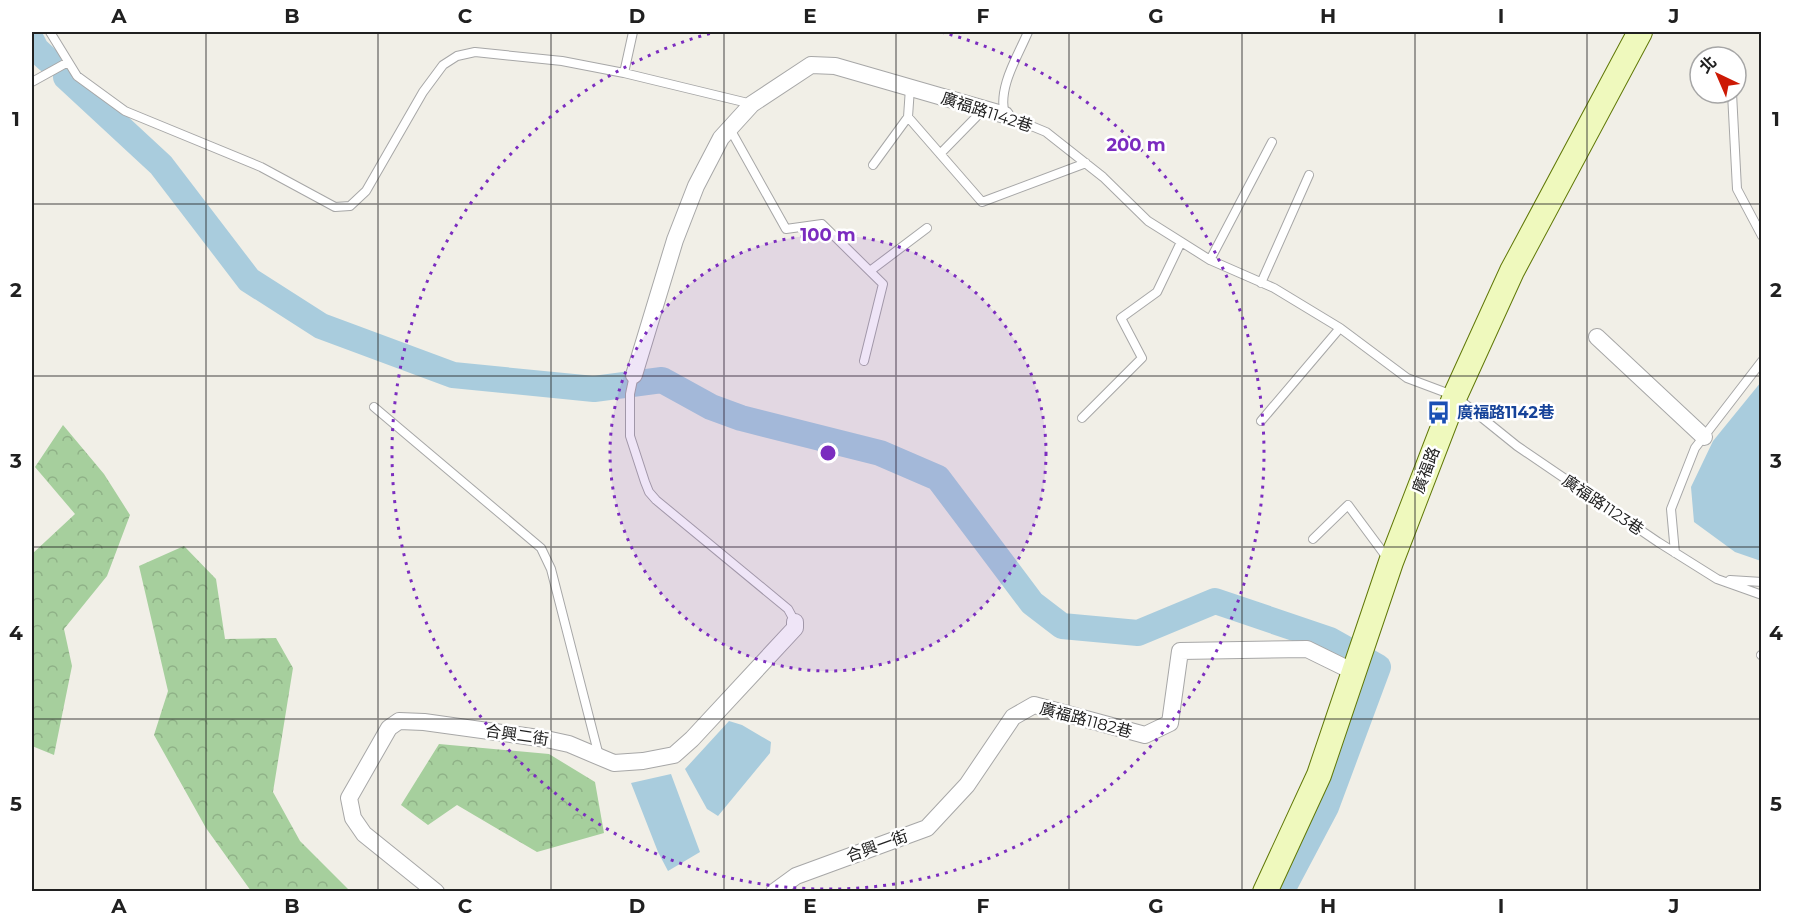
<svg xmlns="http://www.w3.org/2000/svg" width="1793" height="923" font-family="Montserrat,'Noto Sans TC',sans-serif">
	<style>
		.forest { fill: url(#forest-crowns) }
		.water { fill: #a9ccdd }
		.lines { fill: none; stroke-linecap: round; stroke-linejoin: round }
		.river { stroke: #a9ccdd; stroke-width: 26 }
		.lane-casing { stroke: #a7a7a7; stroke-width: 10 }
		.street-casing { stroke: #a7a7a7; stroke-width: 18 }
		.secondary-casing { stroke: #607807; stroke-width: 26 }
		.lane { stroke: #fff; stroke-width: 8 }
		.street { stroke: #fff; stroke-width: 16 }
		.secondary { stroke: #eff9bd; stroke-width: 24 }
		.grid { fill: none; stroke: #202020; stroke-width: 1.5; stroke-opacity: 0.55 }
		.ring { fill: none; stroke: #7b2cbf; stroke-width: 3; stroke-dasharray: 3 6 }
		.labels { text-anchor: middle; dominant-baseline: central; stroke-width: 5; stroke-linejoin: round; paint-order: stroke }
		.street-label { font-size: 16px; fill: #202020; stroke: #fff }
		.transit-label { font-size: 16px; font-weight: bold; fill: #164399; stroke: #fff; text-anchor: start }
		.centre { fill: #7b2cbf; stroke: #fff; stroke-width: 3 }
		.ring-label { font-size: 18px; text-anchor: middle; font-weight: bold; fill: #7b2cbf; stroke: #fff; stroke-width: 5; stroke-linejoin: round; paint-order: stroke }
		.neatline { fill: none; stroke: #202020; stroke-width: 2 }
		.grid-label { font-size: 20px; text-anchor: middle; font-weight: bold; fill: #202020 }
	</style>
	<defs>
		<pattern id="forest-crowns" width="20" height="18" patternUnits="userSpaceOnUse" patternTransform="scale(1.5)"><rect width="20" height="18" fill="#a6cf9d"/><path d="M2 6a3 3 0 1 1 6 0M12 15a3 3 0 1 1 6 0" fill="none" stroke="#8fb187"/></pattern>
	</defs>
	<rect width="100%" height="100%" fill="#f1efe7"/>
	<path class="forest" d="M63,425l41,49 26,41 -23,61 -43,53 8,37 -18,89 -22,-9v-192l43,-40 -40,-47z
		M184,546l32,33 9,60 51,-1 17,30 -20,124 27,49 50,50h-99l-45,-63 -52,-93 14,-44 -29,-125z
		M439,744l110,10 46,28 9,51 -67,19 -80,-47 -29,20 -27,-20z"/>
	<path class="water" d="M1761,382v179l-26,-9 -41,-30 -3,-35 22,-46z
		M729,721l13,4 29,17 -1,11 -52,63 -11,-7 -22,-40z
		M671,774l29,78 -32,19 -10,-19 -27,-69z"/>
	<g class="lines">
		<path class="river" d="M32,41l4,8 12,11
			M66,77l95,88 88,115 72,46 132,49 141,14 68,-9 49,27 30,11 139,35 58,25 94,125 30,23 76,7 77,-32 115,39 48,27 -52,140 -45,85"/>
		<defs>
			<path id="lane" d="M50,32l27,44 48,35 136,56 74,40 15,-1 16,-15 57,-99 20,-27 14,-9 18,-4 87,9 62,12 128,31
				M1028,32c-10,24 -31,56 -23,83l41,17 57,45 45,44 62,39 64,28 66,40 67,50 48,18 62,50 141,96 59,37 45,16
				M624,73l9,-41
				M32,82l36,-20
				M1732,93l5,96 25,47
				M908,117l74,85 104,-39
				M730,129l56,100 36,-5 61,60 -19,77
				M940,154l44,-45
				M873,165l35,-48 2,-29
				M1210,260l62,-118
				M870,271l57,-43
				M1261,283l48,-108
				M634,375l-4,19v42l15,46 4,10 7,8 132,109 7,13
				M374,407l167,141 10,21 48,187
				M1082,418l60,-60 -21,-40 36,-26 24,-50
				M1261,421l79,-93
				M1313,539l35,-34 40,54
				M1675,553l-4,-44 24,-61 67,-87
				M1730,580l32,2
				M1761,655l1,1"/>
			<path id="street" d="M1597,337l107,100
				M634,375l41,-135 21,-54 25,-48 31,-34 59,-39 24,1 170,49
				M436,892l-72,-58 -11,-16 -4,-20 40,-70 10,-7 25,1 122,17 23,5 45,19 29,-2 31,-6 18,-16 103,-111v-6
				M774,892l22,-16 131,-48 40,-43 46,-68 21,-12 111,30 25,-12 10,-72 127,-2 47,23"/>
			<path id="secondary" d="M1265,892l54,-117 72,-213 64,-166 57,-125 128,-239"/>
		</defs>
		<use href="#lane" class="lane-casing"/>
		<use href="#street" class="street-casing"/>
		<use href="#secondary" class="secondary-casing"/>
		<use href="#lane" class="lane"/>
		<use href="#street" class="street"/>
		<use href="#secondary" class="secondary"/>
	</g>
	<path class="grid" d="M206,32v860M378,32v860M551,32v860M724,32v860M896,32v860M1069,32v860M1242,32v860M1415,32v860M1587,32v860M32,204h1730M32,376h1730M32,547h1730M32,719h1730"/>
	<circle cx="828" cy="453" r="218" fill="#7b2cbf" fill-opacity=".12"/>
	<g class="ring">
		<circle cx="828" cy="453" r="218"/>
		<path d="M941 32A436 436 0 1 1 715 32"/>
	</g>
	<defs>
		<symbol id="bus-bare" viewBox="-9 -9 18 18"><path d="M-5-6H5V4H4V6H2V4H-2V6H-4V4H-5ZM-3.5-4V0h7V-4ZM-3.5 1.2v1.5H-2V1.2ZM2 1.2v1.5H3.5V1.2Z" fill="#1a4fb4" stroke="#fff" stroke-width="2.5" paint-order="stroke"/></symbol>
	</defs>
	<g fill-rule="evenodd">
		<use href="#bus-bare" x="1422" y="396" width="33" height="33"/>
	</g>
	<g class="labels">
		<g class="street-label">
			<text transform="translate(987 112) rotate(18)">廣福路1142巷</text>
			<text transform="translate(1426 470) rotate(-69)">廣福路</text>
			<text transform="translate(1603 505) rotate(34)">廣福路1123巷</text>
			<text transform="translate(1086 720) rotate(15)">廣福路1182巷</text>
			<text transform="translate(517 735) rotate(8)">合興二街</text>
			<text transform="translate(877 846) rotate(-20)">合興一街</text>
		</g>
		<g class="transit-label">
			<text x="1457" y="412">廣福路1142巷</text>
		</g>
	</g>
	<circle cx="828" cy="453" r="9" class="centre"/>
	<g class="ring-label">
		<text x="1136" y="151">200 m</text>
		<text x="828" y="241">100 m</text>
	</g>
	<rect width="1793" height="923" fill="none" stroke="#ffffff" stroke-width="66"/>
	<g transform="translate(1718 75) rotate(316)"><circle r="28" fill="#ffffff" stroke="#a6a6a6" stroke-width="1.5"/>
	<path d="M0-4.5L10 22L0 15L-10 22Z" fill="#cd1904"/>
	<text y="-9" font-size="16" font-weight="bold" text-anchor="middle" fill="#202020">北</text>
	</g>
	<rect x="33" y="33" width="1727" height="857" class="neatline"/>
	<g class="grid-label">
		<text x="119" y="23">A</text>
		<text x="292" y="23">B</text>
		<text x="465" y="23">C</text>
		<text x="637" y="23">D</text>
		<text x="810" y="23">E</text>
		<text x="983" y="23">F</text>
		<text x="1156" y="23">G</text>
		<text x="1328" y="23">H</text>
		<text x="1501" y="23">I</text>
		<text x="1674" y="23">J</text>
		<text x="16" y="126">1</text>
		<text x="1776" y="126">1</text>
		<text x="16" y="297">2</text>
		<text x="1776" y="297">2</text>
		<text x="16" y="468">3</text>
		<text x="1776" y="468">3</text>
		<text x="16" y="640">4</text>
		<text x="1776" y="640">4</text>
		<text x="16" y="811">5</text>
		<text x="1776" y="811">5</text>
		<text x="119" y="913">A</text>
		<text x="292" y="913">B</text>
		<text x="465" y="913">C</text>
		<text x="637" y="913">D</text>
		<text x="810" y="913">E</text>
		<text x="983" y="913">F</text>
		<text x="1156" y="913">G</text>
		<text x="1328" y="913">H</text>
		<text x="1501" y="913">I</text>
		<text x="1674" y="913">J</text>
	</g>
</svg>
